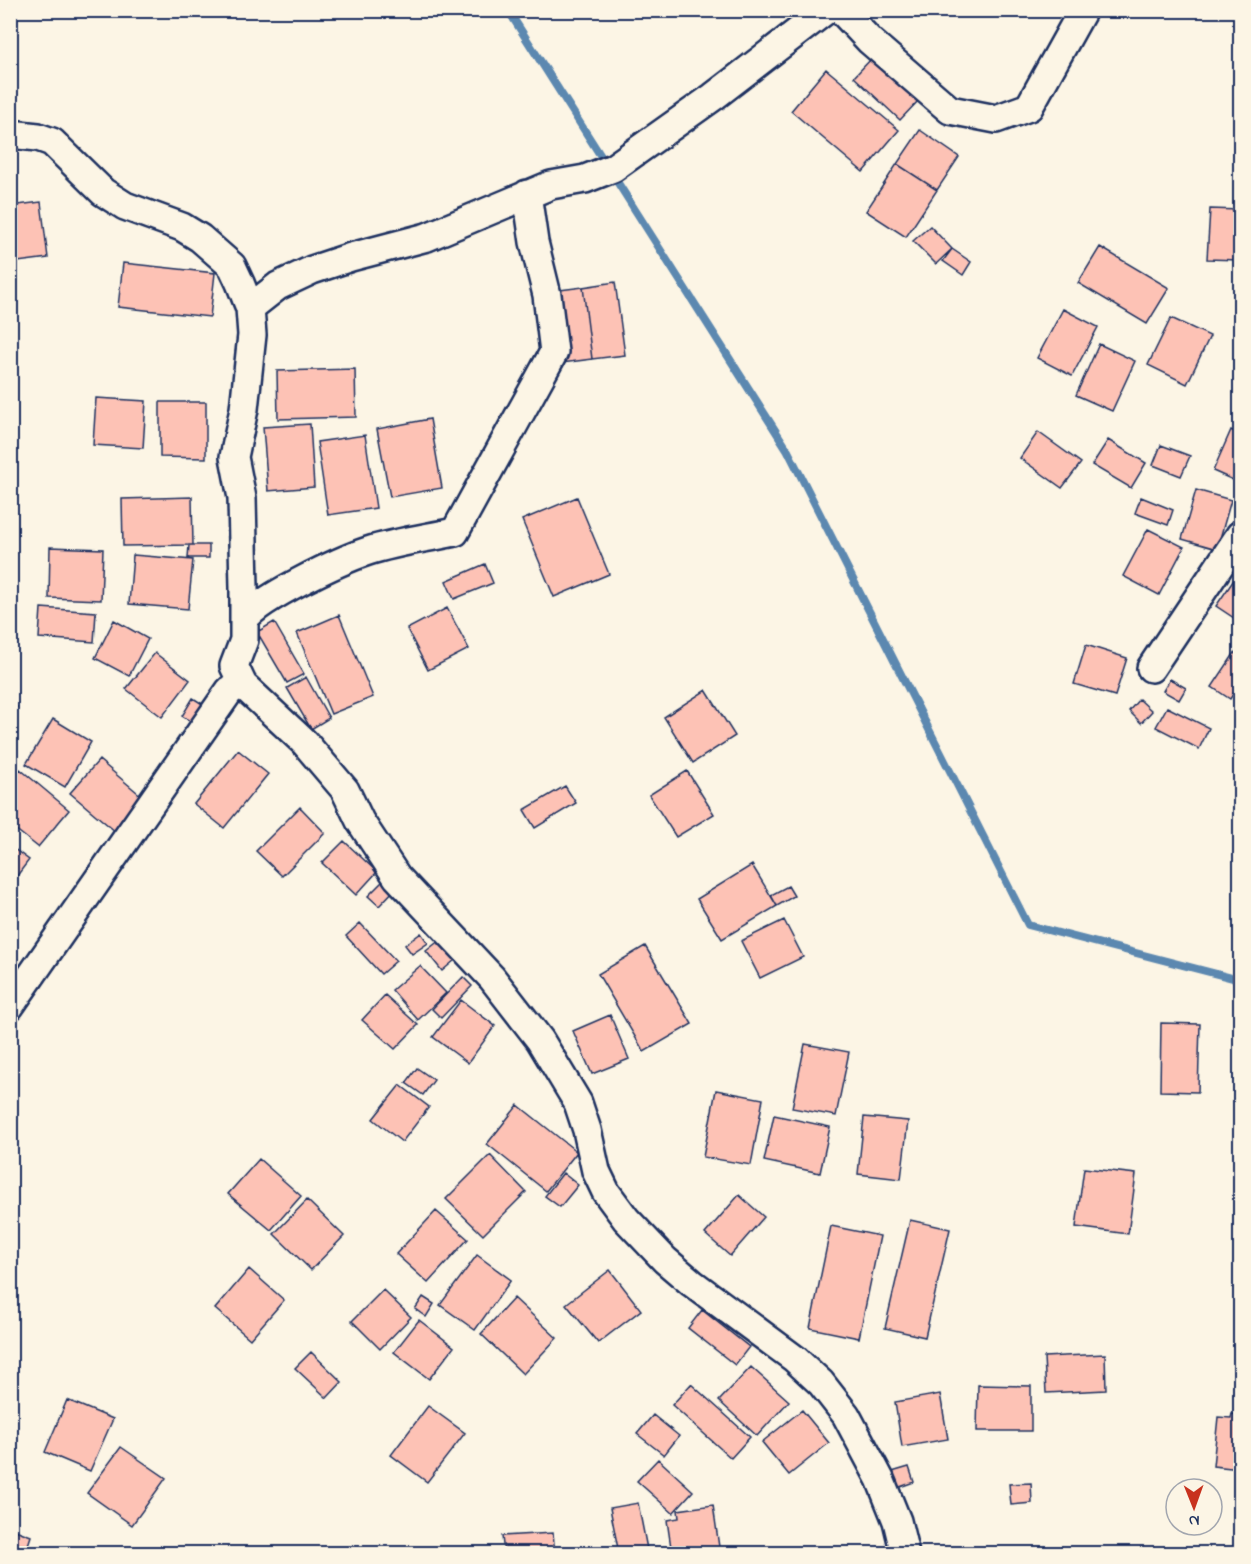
<svg xmlns="http://www.w3.org/2000/svg" width="1251" height="1564" font-family="'Indie Flower',sans-serif">
	<style>
		.lines { fill: none; stroke-linecap: round; stroke-linejoin: round }
		.stream { stroke: #5c88b0; stroke-width: 8 }
		.building { fill: #fdc2b5; stroke: #1b2f5e; stroke-width: 1.5 }
		.street-casing { stroke: #1b2f5e; stroke-width: 32 }
		.street { stroke: #fcf5e5; stroke-width: 27 }
	</style>
	<rect width="100%" height="100%" fill="#fcf5e5"/>
	<filter id="ink" filterUnits="userSpaceOnUse"><feTurbulence type="fractalNoise" baseFrequency=".0167" numOctaves="2"/><feDisplacementMap in="SourceGraphic" scale="12" xChannelSelector="R" yChannelSelector="G"/><feConvolveMatrix kernelMatrix="1 2 1 2 8 2 1 2 1" color-interpolation-filters="sRGB"/></filter>
	<g filter="url(#ink)">
		<g class="lines">
			<path class="stream" d="M508,10l279,439 241,476 212,55"/>
		</g>
		<path class="building" d="M872,58l46,43 -18,19 -46,-43z
			M826,69l73,61 -36,42 -72,-61z
			M920,130l39,27 -22,33 -40,-26z
			M897,164l40,26 -31,47 -40,-26z
			M41,202l7,56 -38,5v-57z
			M1210,209l30,1v50l-33,-1z
			M930,226l22,23 -16,15 -23,-23z
			M1100,247l69,41 -22,36 -69,-41z
			M952,249l19,13 -8,13 -20,-14z
			M123,263l92,10 -5,44 -92,-10z
			M615,282l10,73 -33,4 -9,-72z
			M583,287l9,72 -30,4 -10,-72z
			M1063,309l35,18 -26,49 -35,-18z
			M1171,318l39,18 -23,48 -39,-19z
			M1099,344l36,17 -23,50 -36,-16z
			M355,369l1,48 -78,2 -1,-48z
			M96,398l50,3 -3,47 -50,-3z
			M160,402h46v56l-46,-1z
			M430,419l12,69 -52,9 -13,-68z
			M310,424l4,63 -46,4 -5,-64z
			M1231,430l9,4v49l-27,-12z
			M1038,432l43,31 -19,25 -42,-30z
			M365,435l11,73 -48,7 -11,-73z
			M1108,440l38,23 -15,25 -39,-23z
			M1161,445l29,11 -9,20 -28,-11z
			M1196,490l35,10 -14,49 -35,-10z
			M192,497l1,48 -70,1 -1,-47z
			M577,497l32,77 -55,23 -32,-77z
			M1141,497l32,13 -5,15 -33,-12z
			M1148,529l36,18 -25,48 -36,-19z
			M189,545h20v13h-21z
			M50,547l53,2 -2,51 -52,-2z
			M133,555l60,5 -5,49 -59,-5z
			M485,564l8,19 -39,16 -8,-18z
			M1240,571v44l-3,5 -21,-14z
			M41,608l55,4 -2,30 -55,-4z
			M447,608l22,41 -41,21 -21,-41z
			M339,615l34,82 -42,17 -34,-81z
			M114,620l34,19 -19,37 -34,-18z
			M274,622l30,52 -17,9 -30,-51z
			M1086,645l41,13 -12,38 -41,-12z
			M1238,648l2,2v33l-10,16 -18,-12z
			M155,653l35,27 -28,37 -36,-28z
			M306,677l23,41 -18,11 -24,-41z
			M1170,679l16,9 -7,12 -16,-9z
			M706,690l29,46 -42,27 -29,-46z
			M193,698l11,7 -11,18 -11,-7z
			M1139,699l13,12 -11,12 -12,-12z
			M10,703l7,4 -7,11z
			M1167,707l42,21 -10,21 -43,-22z
			M53,719l38,23 -26,45 -39,-23z
			M238,750l30,24 -44,54 -30,-24z
			M99,760l45,38 -28,34 -46,-39z
			M20,769l49,41 -31,37 -28,-22v-44z
			M687,771l27,43 -38,23 -27,-42z
			M565,786l11,17 -41,25 -11,-18z
			M300,807l25,26 -43,43 -26,-25z
			M344,841l33,31 -21,23 -34,-32z
			M10,846l19,14 -19,25z
			M752,865l25,41 -55,33 -25,-40z
			M385,879l11,9 -17,18 -11,-10z
			M788,886l6,10 -17,10 -6,-11z
			M784,920l19,37 -43,21 -19,-37z
			M360,923l36,38 -15,13 -35,-38z
			M421,933l7,10 -16,11 -7,-9z
			M440,940l15,20 -13,11 -16,-20z
			M645,946l47,78 -48,28 -46,-78z
			M420,966l26,27 -28,27 -26,-30z
			M463,977l9,9 -31,32 -9,-9z
			M385,995l33,30 -23,24 -33,-29z
			M461,1000l34,26 -27,37 -35,-26z
			M610,1015l19,44 -37,15 -19,-43z
			M1161,1023l39,1 -2,68 -38,-1z
			M805,1044l44,8 -13,64 -44,-8z
			M417,1068l17,12 -11,15 -17,-12z
			M400,1085l29,22 -27,35 -29,-23z
			M716,1090l47,9 -12,66 -48,-8z
			M518,1105l59,47 -31,39 -59,-47z
			M774,1115l56,12 -10,46 -56,-12z
			M864,1117l44,4 -7,58 -43,-5z
			M490,1155l36,37 -43,43 -37,-36z
			M259,1159l42,37 -30,34 -43,-36z
			M1084,1168l52,6 -8,60 -52,-7z
			M563,1173l15,12 -18,22 -15,-11z
			M739,1195l25,22 -34,39 -25,-22z
			M307,1200l37,36 -33,34 -37,-36z
			M436,1211l32,28 -40,44 -32,-29z
			M910,1220l40,9 -25,108 -40,-9z
			M831,1226l49,10 -21,102 -49,-10z
			M477,1255l34,25 -36,50 -35,-25z
			M249,1269l35,31 -34,39 -35,-30z
			M610,1270l31,40 -43,33 -32,-39z
			M383,1290l28,27 -31,32 -28,-28z
			M423,1297l11,7 -8,13 -11,-8z
			M514,1298l43,40 -34,36 -42,-40z
			M702,1310l47,37 -14,18 -47,-37z
			M419,1320l35,27 -25,32 -35,-27z
			M311,1352l31,30 -15,16 -32,-30z
			M1105,1354l1,36 -60,3 -2,-36z
			M751,1367l38,34 -32,35 -38,-35z
			M691,1384l59,53 -19,21 -59,-53z
			M978,1385l53,1v45h-54z
			M940,1394l8,45 -46,8 -7,-45z
			M67,1400l46,19 -23,52 -45,-19z
			M428,1406l37,27 -38,49 -36,-27z
			M802,1410l27,33 -40,32 -27,-33z
			M1232,1414l8,1v54l-27,-3 5,-49 13,1z
			M653,1415l26,21 -15,19 -27,-21z
			M121,1447l45,31 -34,47 -45,-32z
			M658,1459l35,32 -20,22 -36,-32z
			M909,1467l5,15 -17,6 -5,-16z
			M1031,1483l1,20 -21,2 -2,-21z
			M638,1503l9,46 -28,5 -9,-46z
			M713,1505l7,49h-48l-5,-34 12,-2 -1,-8z
			M10,1528l21,8 -6,18h-15z
			M553,1533l2,21h-51l-2,-18z"/>
		<g class="lines">
			<defs>
				<path id="street" d="M841,10l29,31 80,69 46,9 33,-12 54,-97
					M10,134l28,3 14,5 51,50 22,14 57,21 18,11 32,28 8,17 10,25 2,27 -8,74 -10,48 8,41 2,90v52l-10,26 9,19 62,58 40,47 15,31 37,56 95,101 48,62 38,63 9,27 9,41 10,21 20,27 39,41 27,23 103,76 26,24 25,32 34,64 17,42 8,33
					M250,308l28,-22 34,-16 39,-13 76,-20 124,-52 34,-6 28,-11 100,-71 113,-87
					M244,620c15,-22 97,-60 124,-69 28,-9 59,-13 87,-19l99,-180 -7,-57 -13,-53 -7,-48
					M1151,668l89,-133
					M10,1006l220,-316 13,-5"/>
			</defs>
			<use href="#street" class="street-casing"/>
			<use href="#street" class="street"/>
		</g>
	</g>
	<rect width="1251" height="1564" fill="none" stroke="#fcf5e5" stroke-width="36"/>
	<rect x="18" y="18" width="1215" height="1528" fill="none" stroke="#1b2f5e" stroke-width="2" filter="url(#ink)"/>
	<g transform="translate(1194 1507) rotate(179)"><circle r="28" fill="#fcf5e5" stroke="#a2a6af" stroke-width="1.5"/>
	<path d="M0-4.5L10 22L0 15L-10 22Z" fill="#c8321e"/>
	<text y="-9" font-size="16" font-weight="bold" text-anchor="middle" fill="#1b2f5e">N</text>
	</g>
</svg>
